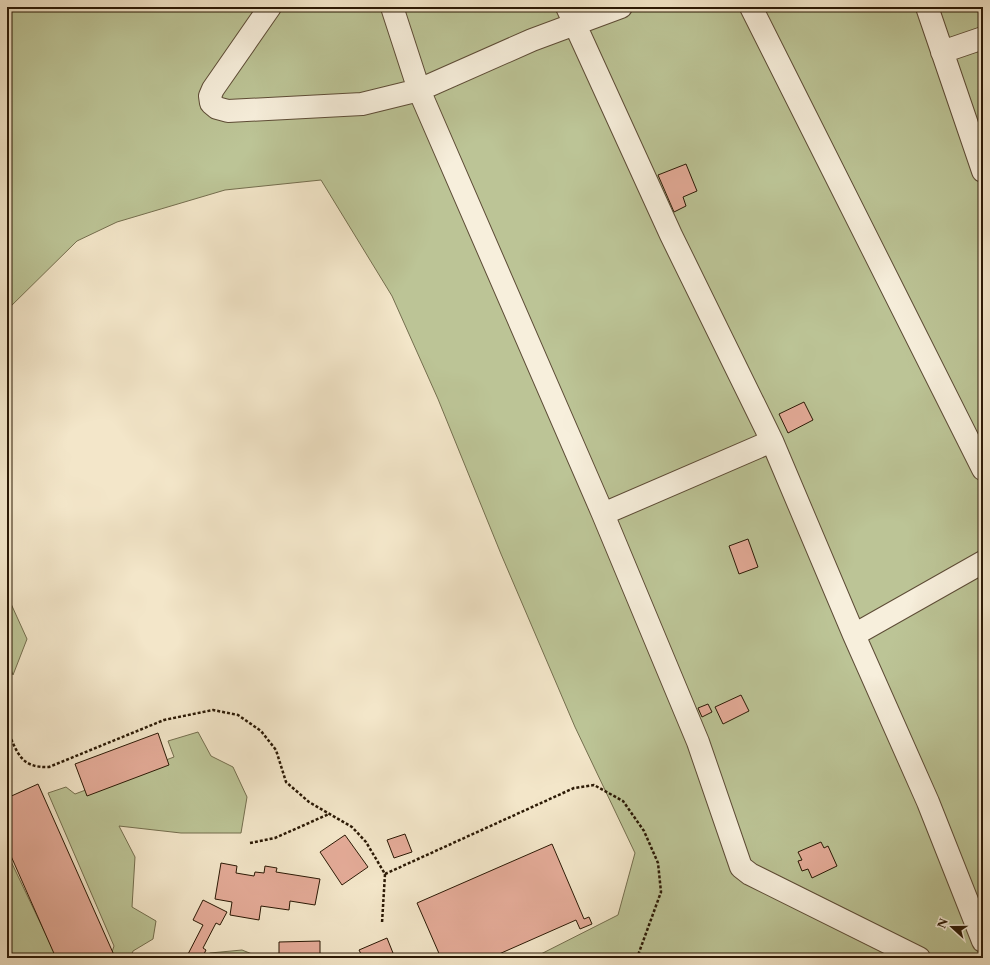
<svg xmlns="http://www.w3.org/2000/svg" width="990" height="965" font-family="'Libre Caslon Text',serif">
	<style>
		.green { fill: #bcc496; stroke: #746e4e }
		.building { fill: #e4ab98; stroke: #2b1905 }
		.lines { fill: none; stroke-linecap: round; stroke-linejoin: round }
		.minor-casing { stroke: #5d4c36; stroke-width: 24 }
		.path { stroke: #2b1905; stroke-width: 2.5; stroke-dasharray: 3 2; stroke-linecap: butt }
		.minor { stroke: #f7efdc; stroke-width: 22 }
	</style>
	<rect width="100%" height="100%" fill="#f3e6c9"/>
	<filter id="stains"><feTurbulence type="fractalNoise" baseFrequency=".005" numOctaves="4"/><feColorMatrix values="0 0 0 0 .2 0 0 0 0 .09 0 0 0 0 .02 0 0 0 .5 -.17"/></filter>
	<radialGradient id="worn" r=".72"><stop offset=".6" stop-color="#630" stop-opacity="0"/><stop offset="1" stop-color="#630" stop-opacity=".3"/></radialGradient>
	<path class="green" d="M7,7h976v951h-450l85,-43 17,-62 -60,-126 -74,-173 -63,-155 -46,-103 -71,-116 -96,10 -108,32 -40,19 -70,69z
		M7,595l20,44 -14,36 -6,-16v-26l3,-3 -3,-8z
		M198,732l13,24 22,11 14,30 -6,36h-60l-62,-7 16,31 -3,50 24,14 -3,18 -20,12 -3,7h-20l4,-12 -66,-153 18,-6 9,7 99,-37 -6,-16z
		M7,853l50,105h-50z
		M242,950l20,8h-60l8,-5z"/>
	<path class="building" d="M686,164l11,27 -14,6 3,9 -12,6 -16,-37z
		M804,402l9,18 -25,13 -9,-19z
		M748,539l10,28 -19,7 -10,-28z
		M741,695l8,16 -26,13 -8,-17z
		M708,704l4,8 -10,5 -4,-9z
		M158,733l11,32 -82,31 -12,-32z
		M38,784l76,171 -7,3h-51l-49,-111v-49z
		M405,834l7,18 -18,6 -7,-18z
		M345,835l23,32 -26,18 -22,-33z
		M821,842l3,6 4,-2 9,20 -25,12 -4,-9 -6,2 -4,-10 4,-1 -4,-8z
		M552,844l32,75 5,-2 3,7 -12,5 -4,-9 -86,38h-49l-24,-55z
		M221,863l16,3 -1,7 18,3 1,-4 9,1 1,-7 12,2 -1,4 44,7 -5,26 -25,-4 -1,9 -28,-4 -2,14 -29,-5 2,-13 -17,-3z
		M203,900l24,12 -7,13 -4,-2 -13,25 3,2 -4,8h-16l17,-33 -10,-5z
		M387,938l8,20h-32l-4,-8z
		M320,941v17h-41v-16z"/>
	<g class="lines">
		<defs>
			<path id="minor" d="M270,7l-57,82 -3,7 1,7 6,5 11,3 134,-7 57,-14 -27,-83
				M567,7l104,228 101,206 82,194 74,167 55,139
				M621,7l-89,33 -113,50 184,424 95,228 43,125 9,7 169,84
				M751,7l232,462
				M927,7l56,164
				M942,52l41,-14
				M603,514l169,-73
				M854,635l129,-73"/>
		</defs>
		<use href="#minor" class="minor-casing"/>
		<path class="path" d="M7,730c11,23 13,38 42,37l115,-47 49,-10 25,5 23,16 15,19 10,32 23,20 43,25 14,15 19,32 -3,49
			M250,843l25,-5 54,-24
			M385,874l189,-86 20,-3 29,16 21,30 14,32 3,29 -24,66"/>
		<use href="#minor" class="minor"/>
	</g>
	<rect width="990" height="965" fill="none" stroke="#f3e6c9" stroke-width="24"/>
	<rect x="8" y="8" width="974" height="949" fill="none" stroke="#2b1905" stroke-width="2"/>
	<rect x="12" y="12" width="966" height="941" fill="none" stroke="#2b1905"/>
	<g transform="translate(952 927) rotate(291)" stroke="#f7efdc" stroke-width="3" paint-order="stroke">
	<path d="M0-3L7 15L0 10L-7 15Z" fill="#2b1905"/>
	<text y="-6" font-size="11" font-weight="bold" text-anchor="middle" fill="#2b1905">N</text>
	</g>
	<rect width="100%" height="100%" filter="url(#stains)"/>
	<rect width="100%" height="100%" fill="url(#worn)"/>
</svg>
